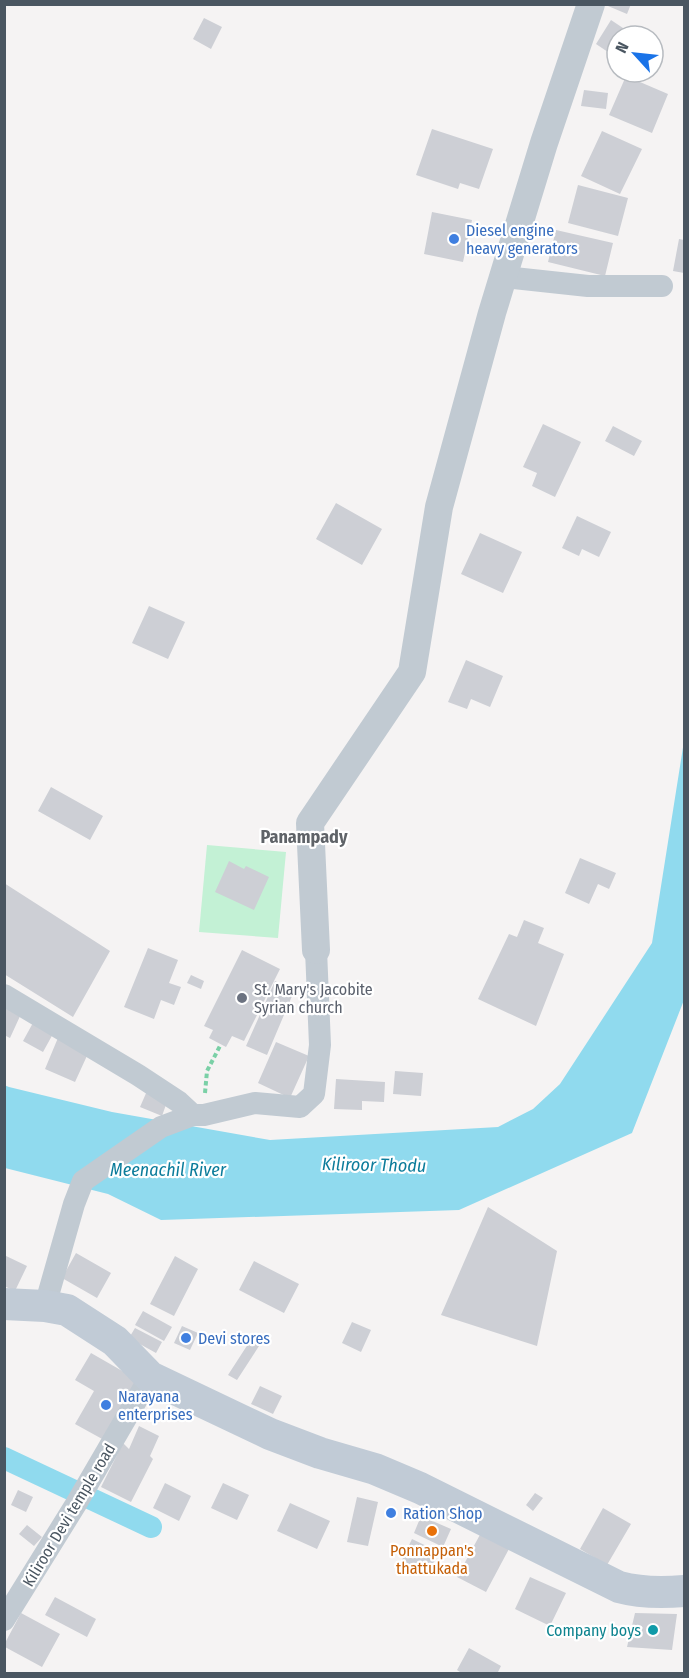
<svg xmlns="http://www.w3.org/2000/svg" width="689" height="1678" font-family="'Fira Sans Condensed',sans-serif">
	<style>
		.green { fill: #c3f1d5 }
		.water { fill: #90daee }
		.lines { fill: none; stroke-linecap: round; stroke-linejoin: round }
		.canal { stroke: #90daee; stroke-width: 22 }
		.building { fill: #cdcfd5 }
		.path { stroke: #7ad0a6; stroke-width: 4; stroke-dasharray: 4.5 3; stroke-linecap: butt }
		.minor { stroke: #c1cad2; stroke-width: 22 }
		.tertiary { stroke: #c1cad2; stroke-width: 28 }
		.secondary { stroke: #c1cbd6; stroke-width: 32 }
		.shop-dot { fill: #3f7fe0; stroke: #fff; stroke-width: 2 }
		.worship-dot { fill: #6b7280; stroke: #fff; stroke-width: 2 }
		.food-dot { fill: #e8710a; stroke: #fff; stroke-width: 2 }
		.culture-dot { fill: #0f9aa8; stroke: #fff; stroke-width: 2 }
		.labels { text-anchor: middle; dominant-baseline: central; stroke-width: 4.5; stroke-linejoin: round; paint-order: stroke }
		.shop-label { font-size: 16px; fill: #366cbe; stroke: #fff; text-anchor: start }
		.worship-label { font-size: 16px; fill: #5b616d; stroke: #fff; text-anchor: start }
		.street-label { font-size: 16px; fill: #4a5661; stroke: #fff }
		.food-label { font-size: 16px; fill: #c56008; stroke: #fff }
		.culture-label { font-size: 16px; fill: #0d838f; stroke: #fff; text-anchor: end }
		.neighbourhood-label { font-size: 18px; font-weight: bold; fill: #5f6368; stroke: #fff }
		.water-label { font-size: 18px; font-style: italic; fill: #0c7c9b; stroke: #fff }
	</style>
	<rect width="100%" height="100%" fill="#f5f3f3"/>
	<path class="green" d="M207,845l79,7 -8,86 -79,-6z"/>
	<path class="water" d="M684,741v259l-52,133 -173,77 -298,10 -53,-26 -103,-26 -1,-83 5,2 103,25 158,28 228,-13 35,-18 27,-25 92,-141z"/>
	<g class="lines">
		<path class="canal" d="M4,1458l147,69"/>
	</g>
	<path class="building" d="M608,4h23l-4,10 -19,-8z
		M204,18l18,9 -11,22 -18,-10z
		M611,20l24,16h-18v22l-21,-14z
		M626,76l42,18 -16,39 -43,-18z
		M584,90l24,3 -2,16 -25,-3z
		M432,129l61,20 -14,40 -19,-6 -2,6 -42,-14z
		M602,131l40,18 -22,45 -39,-18z
		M578,185l50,13 -10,38 -50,-13z
		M432,212l40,8 -9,42 -39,-8z
		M556,230l57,13 -8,33 -57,-14z
		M679,239l5,1v33l-11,-2z
		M543,424l38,18 -26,55 -23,-11 5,-13 -14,-6z
		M613,426l29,15 -8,15 -29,-15z
		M336,503l46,26 -20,36 -46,-26z
		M577,516l34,16 -12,25 -17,-8 -3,7 -17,-8z
		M480,533l42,19 -19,41 -42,-19z
		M149,606l36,16 -17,37 -36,-16z
		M466,660l37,16 -13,31 -19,-8 -4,10 -19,-7z
		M51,787l52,29 -13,24 -52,-29z
		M580,858l36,15 -7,16 -11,-5 -9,20 -24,-11z
		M229,861l15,8 2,-3 23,11 -15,33 -39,-18z
		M4,883l106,68 -37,66 -69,-43z
		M524,920l20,8 -6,15 26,11 -28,72 -58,-27 31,-65 8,3z
		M148,948l30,12 -9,23 12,4 -7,18 -13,-5 -7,19 -30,-12z
		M242,950l38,19 -36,72 -12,-5 -6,11 -17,-9 4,-8 -9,-4z
		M191,975l13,6 -3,8 -14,-6z
		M275,981l20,8 -28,66 -21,-9z
		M4,1007l17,7 -11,24 -6,-3z
		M34,1021l20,11 -11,20 -20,-11z
		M60,1033l31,14 -16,35 -30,-13z
		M276,1042l33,14 -19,42 -32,-15z
		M395,1071l28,2 -2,23 -28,-2z
		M336,1079l49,3 -1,20 -22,-1v9l-28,-1z
		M147,1091l21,8 -6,17 -22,-9z
		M488,1207l69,44 -20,95 -96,-31z
		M76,1253l35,20 -14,25 -35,-20z
		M4,1255l23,11 -12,25 -11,-5z
		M175,1256l23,13 -24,47 -24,-12z
		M254,1261l45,23 -15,29 -45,-23z
		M143,1311l29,16 -8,14 -29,-16z
		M352,1322l19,8 -10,22 -19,-9z
		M182,1326l16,7 -8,17 -16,-7z
		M135,1328l27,14 -6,11 -27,-15z
		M250,1341l9,5 -22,34 -9,-5z
		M91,1353l47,27 -34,60 -29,-16 19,-33 -19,-11z
		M260,1386l22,10 -9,18 -22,-10z
		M139,1426l20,10 -9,20 3,3 -22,43 -30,-15 22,-44 6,6z
		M165,1483l26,13 -12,25 -26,-13z
		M223,1483l26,12 -12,25 -26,-12z
		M18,1490l15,7 -7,15 -15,-7z
		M535,1493l8,5 -10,13 -7,-6z
		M357,1497l21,5 -10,44 -21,-4z
		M290,1503l40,18 -13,28 -40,-18z
		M603,1508l28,16 -24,41 -27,-16z
		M421,1516l30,13 -8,18 -29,-14z
		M27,1525l15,12 -8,9 -15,-12z
		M482,1531l28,16 -24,45 -29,-15z
		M412,1539l27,13 -12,24 -27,-12z
		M530,1577l36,16 -16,33 -35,-17z
		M55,1597l41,22 -9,18 -42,-22z
		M21,1613l39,21 -18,33 -37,-20v-4z
		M635,1613l42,1 -5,36 -45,-3z
		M469,1648l32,18 -4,8h-34l-6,-4z"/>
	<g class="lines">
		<path class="path" d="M205,1093l2,-22 14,-27"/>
		<path class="minor" d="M504,277l84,9h74
			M4,995l134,80 41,27 14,13
			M45,1306l29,-102 9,-23 78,-54 32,-12h11l51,-12 45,4 14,-13 6,-49 -4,-95
			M4,1620l72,-116 74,-127"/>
		<path class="tertiary" d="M316,950l-6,-127 102,-151 27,-165 53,-194 52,-170 47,-139"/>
		<path class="secondary" d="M4,1304l41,2 22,4 48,31 35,36 120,57 50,19 55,16 45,19 199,99c22,6 42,6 65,4"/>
	</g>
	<g class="shop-dot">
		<circle cx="454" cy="239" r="6"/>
		<circle cx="186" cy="1338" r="6"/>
		<circle cx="106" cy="1405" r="6"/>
		<circle cx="391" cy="1513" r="6"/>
	</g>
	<circle class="worship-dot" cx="242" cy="998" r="6"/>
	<circle class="food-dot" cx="432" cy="1531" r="6"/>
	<circle class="culture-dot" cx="653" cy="1630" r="6"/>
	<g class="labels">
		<g class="shop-label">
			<text x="466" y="230">Diesel engine<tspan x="466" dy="18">heavy generators</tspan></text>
			<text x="198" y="1338">Devi stores</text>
			<text x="118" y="1396">Narayana<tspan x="118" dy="18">enterprises</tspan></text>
			<text x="403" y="1513">Ration Shop</text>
		</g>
		<g class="worship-label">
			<text x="254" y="989">St. Mary's Jacobite<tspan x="254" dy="18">Syrian church</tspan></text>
		</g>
		<g class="street-label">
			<text transform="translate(69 1515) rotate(-59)">Kiliroor Devi temple road</text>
		</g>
		<g class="food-label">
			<text x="432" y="1550">Ponnappan's<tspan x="432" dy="18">thattukada</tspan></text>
		</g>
		<g class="culture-label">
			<text x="641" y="1630">Company boys</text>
		</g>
		<g class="neighbourhood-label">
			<text x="304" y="837">Panampady</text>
		</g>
		<g class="water-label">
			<text transform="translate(374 1165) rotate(1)">Kiliroor Thodu</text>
			<text x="168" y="1170">Meenachil River</text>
		</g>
	</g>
	<rect width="689" height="1678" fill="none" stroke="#4a5661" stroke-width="12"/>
	<g transform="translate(635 54) rotate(297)"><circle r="28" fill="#ffffff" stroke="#b7bbc0" stroke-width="1.5"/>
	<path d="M0-4.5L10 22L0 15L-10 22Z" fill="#1a73e8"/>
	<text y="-9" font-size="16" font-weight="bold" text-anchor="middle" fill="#4a5661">N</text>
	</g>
</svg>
